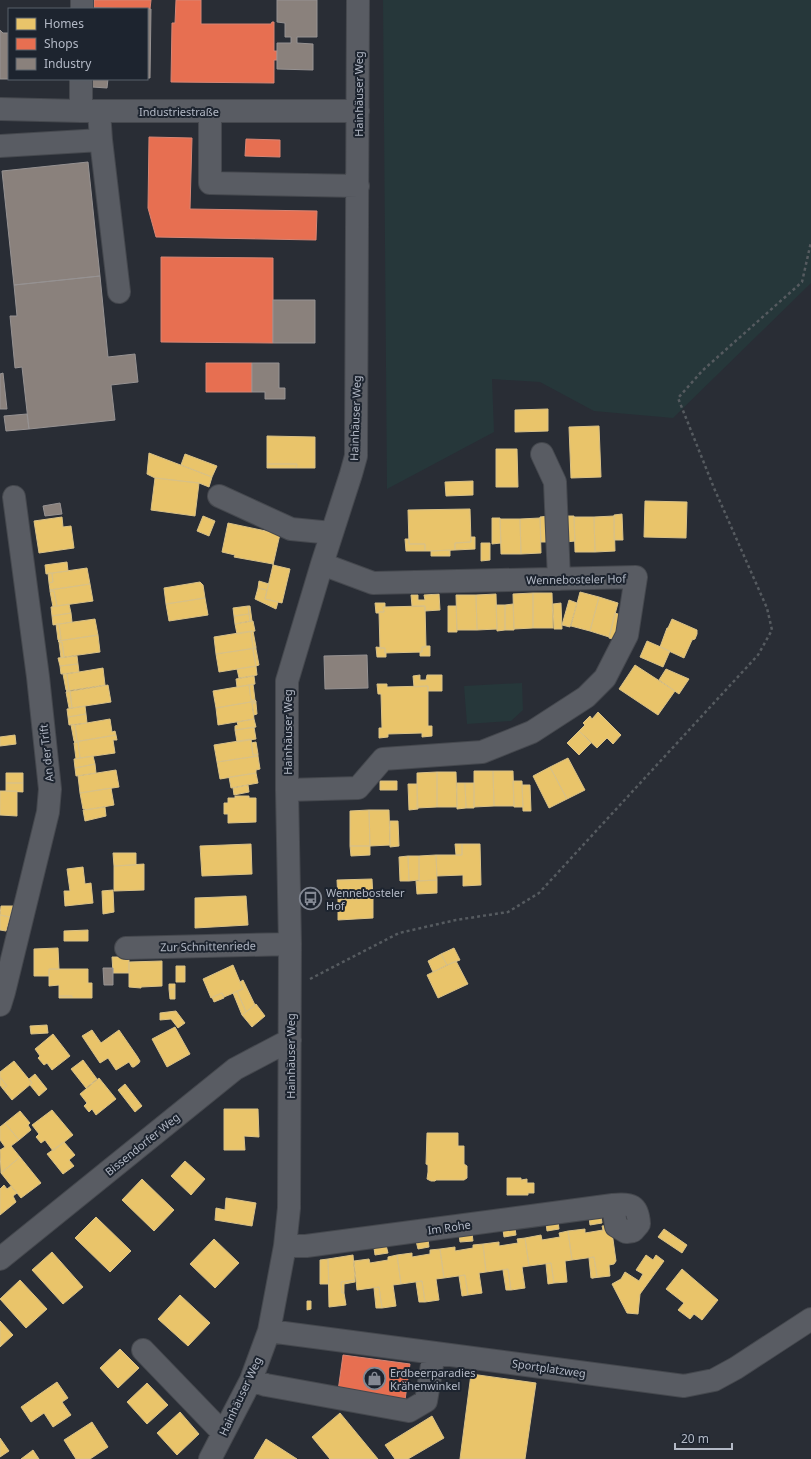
<svg xmlns="http://www.w3.org/2000/svg" width="811" height="1459" font-family="'Noto Sans',sans-serif">
	<style>
		.green { fill: #26373a }
		.homes { fill: #e9c46a; stroke: #d9c186 }
		.shops { fill: #e76f51; stroke: #d78574 }
		.industry { fill: #8a817c; stroke: #969292 }
		.lines { fill: none; stroke-linecap: round; stroke-linejoin: round }
		.minor-casing { stroke: #45484e; stroke-width: 24 }
		.path { stroke: #565b60; stroke-width: 2.5; stroke-dasharray: 3 3; stroke-linecap: butt }
		.minor { stroke: #595c63; stroke-width: 22 }
		.labels { text-anchor: middle; dominant-baseline: central; stroke-width: 4; stroke-linejoin: round; paint-order: stroke }
		.street-label { font-size: 11px; fill: #b3b9c6; stroke: #1d242f }
		.poi-label { font-size: 11px; fill: #b3b9c6; stroke: #1d242f; text-anchor: start }
	</style>
	<rect width="100%" height="100%" fill="#292d35"/>
	<path class="green" d="M383,0h428v283l-138,135 -79,-7 -54,-29 -48,-3 2,53 -107,57z
		M522,683l1,27 -12,11 -44,3 -3,-38z"/>
	<path class="homes" d="M548,409v22l-33,1v-22z
		M599,426l2,51 -30,1 -2,-51z
		M267,436l48,1v31h-19l1,-4h-30z
		M496,449h21l1,38h-22z
		M149,453l63,24 -3,10 -10,-4 -44,-5 -8,-4z
		M185,454l32,12 -5,11 -31,-12z
		M267,464h30l-1,4h-29z
		M155,478l44,5 -4,33 -44,-6z
		M473,481v14l-27,1 -1,-14z
		M645,501l42,1 -1,36 -42,-1z
		M470,509l1,33 -16,1v7l-24,1h-6v-7h-16l-1,-34z
		M622,514l1,26h-9v-25z
		M203,516l12,5 -6,15 -12,-5z
		M549,516v26h-8l-1,-25z
		M566,516h8l1,25 -9,1z
		M614,516l1,35 -20,1 -1,-35z
		M62,517l1,10 8,-1 3,22 -35,5 -5,-32z
		M574,517h20l1,35h-20z
		M492,518h8l1,25 -9,1z
		M540,518l1,35 -20,1 -1,-35z
		M500,519h20l1,35h-20z
		M228,523l52,11 -7,31v-1l-39,-7 1,-2 -13,-3z
		M471,537h4v12l-20,1v-7l16,-1z
		M405,539h4v5h16v7h-19z
		M481,543h9v17l-9,1z
		M450,550v6h-19v-5z
		M67,562l1,9 -22,3 -1,-9z
		M273,565l17,4 -8,34 -17,-4z
		M87,568l3,16 -40,6 -1,-7 4,-1 -1,-9z
		M48,573h4l1,9 -4,1z
		M259,581l10,3 -2,6 -9,-2z
		M200,582l3,3 2,13 -39,6 -2,-16z
		M90,584l3,17 -36,5 -3,-15h-4v-1z
		M258,588l9,2 -2,9 13,3 -2,7 -21,-10z
		M50,591h4l3,15 -4,1z
		M580,592l19,5 -9,34 -19,-5z
		M533,593h19l1,35h-20z
		M533,593v35l-19,1 -1,-35z
		M439,594l1,16 -15,1v-5h-13l-1,-11h7v5h7l-1,-5z
		M496,594l1,35 -20,1 -1,-35z
		M456,595h20l1,35h-20z
		M599,597l19,6 -9,34 -19,-6z
		M205,598l3,17 -39,6 -3,-17z
		M569,600l8,3 -7,24 -8,-2z
		M375,603h10v4h-2l1,5h-5v1h-3z
		M561,603l1,26h-8l-1,-25z
		M69,604l2,9 -19,3 -1,-9z
		M513,604l1,26h-9v-25z
		M496,605h9v25l-8,1z
		M248,606h2l2,15h-2z
		M248,606l1,8 -15,2 -1,-8z
		M425,606l1,41h-4v5l-37,1v-5l-5,1 -1,-37h5l-1,-5z
		M448,606h8l1,26h-9z
		M71,613l1,9 -19,3 -1,-9z
		M615,613l9,3 -7,24 -8,-2z
		M249,614l1,7 -15,3 -1,-8z
		M95,619l3,16 -40,6 3,-2 -2,-15z
		M672,619l25,11v4l-2,5 -3,1 -8,18 -24,-11 7,-19h1z
		M253,621l2,10 -18,3 -2,-10z
		M56,624h3l2,15 -3,1z
		M251,631h2l3,16h-3z
		M251,631l2,16h3v1l-40,6 -2,-17z
		M98,635l2,17 -36,5 -2,-15h-3l-1,-1z
		M647,641l23,10 -7,16 -23,-10z
		M59,642h3l2,15 -3,1z
		M426,646h4v10h-10v-4h2v-5h4z
		M376,647l9,1v5h1v4h-9z
		M256,648v1l-3,1 3,16 -37,6 -3,-18z
		M256,649l3,16 -3,1 -3,-16z
		M77,656l1,8 -18,2 -2,-8z
		M78,664l1,8 -18,2 -1,-8z
		M635,665l40,26 -17,24 -39,-26z
		M256,666l1,9 -18,3 -2,-9z
		M103,668l2,17 -39,6 3,-1 -2,-16z
		M666,669l23,10 -10,15 -20,-14z
		M63,674h4l2,16h-3z
		M420,675v5h6l1,-5h15v16h-14v-5l-14,1 -1,-11z
		M254,676l1,8 -18,3 -1,-8z
		M253,684l2,16h-4l-2,-15z
		M377,684h10v3l41,-1v40h4v10l-10,1v-4l-34,1v3l-9,1v-10h3l-1,-34h-3z
		M108,685l3,17 -39,6 -2,-17 -4,1z
		M249,685l2,15h4l1,1 -40,7 -3,-17z
		M70,691l2,17h-3l-3,-16z
		M256,701v2h-4l2,16 -36,6 -2,-17z
		M252,703h4l1,11 -3,1z
		M85,706l1,8 -18,3 -1,-8z
		M598,712l23,23 -8,9 -6,-6 -10,10 -18,-17 6,-6 -2,-2 7,-7 2,3z
		M86,714l1,9 -18,2 -1,-8z
		M110,719l2,13 3,-1 1,4 -42,7 3,-1 -2,-16z
		M254,719l2,8 -21,3v-4l3,-1 -1,-3z
		M71,725h4l2,16h-3z
		M254,727l2,12 -19,3 -2,-12z
		M579,731l12,12 -12,12 -12,-12z
		M15,735l1,9 -16,2v-9z
		M116,735l1,5h-4l2,13 -35,5 -2,-16h-4z
		M251,739l2,16 5,-1v2l-41,6 -3,-17z
		M78,742l2,16 -4,1 -2,-16z
		M256,742l2,12 -5,1 -2,-12z
		M93,756l2,8 -20,4 -1,-9z
		M258,756l2,13 -4,1v3l-36,6 -3,-17z
		M568,758l17,32 -18,9 -17,-32z
		M95,764l1,9 -20,3 -1,-8z
		M550,767l17,32 -18,9 -16,-32z
		M116,770l3,17 -39,6 -2,-17z
		M474,771h19l1,35 -20,1z
		M493,771h20l1,35h-20z
		M437,772v35l-20,1v-35z
		M437,772h19l1,35h-20z
		M6,773h17v10h-17z
		M256,773l2,10 -27,5 -2,-11z
		M380,781h17v9h-17z
		M513,781h9l1,26h-9z
		M6,783h17v9l-17,-1z
		M457,783h8l1,25 -9,1z
		M465,783h9v25h-8z
		M408,784h9l1,25 -9,1z
		M248,785l1,7 -15,3 -1,-7z
		M522,785h8l1,26h-8z
		M111,788l3,17 -28,5 -1,-1h-2l-3,-16z
		M0,791h17v25l-17,-1z
		M235,796h14v2h7v24l-28,1v-9h-4v-11h4v-5h7z
		M105,807l1,9 -21,5 -2,-11z
		M369,810l1,36h-20v-35z
		M369,810h20l1,35 -20,1z
		M390,821h8l1,25 -9,1z
		M251,844l1,30 -50,2 -2,-30z
		M455,844h7v11h-6z
		M462,844h18l1,41 -18,1v-11l-26,1 -1,-21h26z
		M350,846h20v9l-19,1z
		M113,853h23v12l-22,1z
		M436,855l1,25 -18,1v-25z
		M408,856l1,25h-9l-1,-24z
		M408,856h11v24l-10,1z
		M144,864v26l-30,1v-25z
		M83,867l2,17 6,-1 2,20 -28,3 -1,-15h6l-3,-22z
		M372,879l1,19 -35,2 -1,-20z
		M437,880v13l-20,1 -1,-13z
		M113,890l1,22 -11,2 -1,-23z
		M246,896l2,29 -53,3v-30z
		M373,898v20l-35,2v-20z
		M1,906h12l-3,11 -10,-2z
		M0,915l10,2 -4,14 -6,-1z
		M88,930v11h-24v-10z
		M58,948l1,21h-10v7h-15v-27z
		M454,948l6,12 -13,5 -6,-11z
		M441,954l6,11 -14,7 -5,-11z
		M112,957h17v16h-16z
		M162,961v25l-21,1v1l-12,-1v-25z
		M456,961l12,23 -30,14 -11,-23z
		M233,965l10,24 -19,8 -2,-4 -11,5 -8,-19z
		M176,966h9v16h-9z
		M49,969h39v14h4v15h-20v-2h-13v-11l-10,1z
		M243,980l12,25 -9,7 -9,-21 6,-2 -3,-7z
		M169,984h6v5h-6z
		M169,989h6v10h-5z
		M237,991l9,21 -4,3 -9,-22z
		M222,993l2,5 -10,4 -2,-5z
		M59,996h13v2h-13z
		M256,1004l9,12 -13,11 -10,-12z
		M176,1011l9,12 -7,5 -7,-9 -11,1v-7z
		M47,1025l1,8 -17,1 -1,-8z
		M175,1027l15,27 -23,13 -15,-28z
		M92,1030l9,13 18,-13 18,26 3,5 -1,2 -5,4h-2l-3,-5 -13,8 -8,-12 -8,5 -18,-27z
		M53,1034l17,22 -18,14 -5,-7 -3,2 -6,-7 2,-2 -5,-7z
		M83,1060l14,19 -11,9 -15,-19z
		M14,1061l18,22 -20,17 -9,-11 4,-3 -7,-9v-5z
		M35,1074l12,15 -8,7 -9,-11 2,-2 -3,-4z
		M0,1077l7,9 -4,3 -3,-4z
		M99,1078l17,21 -20,16 -4,-6 -3,3 -5,-6 3,-3 -7,-9z
		M125,1084l17,22 -7,6 -17,-22z
		M224,1109h34l1,28 -15,-1 1,14h-21z
		M52,1110l21,25 -20,16 -8,-11 -4,3 -5,-6 3,-3 -7,-9z
		M20,1111l10,12 -2,2 3,5 -12,10 -14,-17z
		M5,1123l14,17 -8,6 9,11 -19,16 -1,-23 5,-3 -5,-7v-13z
		M427,1133h31v13h6v18l3,2v12l-3,2h-28l-1,1h-4l-4,-2 1,-7v-7l-2,-1z
		M64,1142l11,13 -6,5 5,6 -11,8 -16,-20z
		M20,1157l21,26 -20,15 -20,-25z
		M185,1161l20,18 -14,16 -20,-19z
		M507,1178h14v2l6,-1v4h7v10h-6v2h-21z
		M142,1179l32,31 -20,21 -32,-31z
		M4,1185l3,4 4,-3 6,7 -4,3 3,6 -16,13v-26z
		M226,1198l30,5 -4,23 -37,-6 1,-12 9,2z
		M601,1215l1,8 -12,2 -1,-8z
		M96,1217l35,34 -21,21 -35,-34z
		M558,1221l1,8 -12,2 -1,-8z
		M611,1225l5,36 -2,3 -5,1 1,11 -18,2 5,-1 -3,-20 -22,3 -4,-29 17,-2v4l18,-3 -1,-4z
		M515,1228l1,7 -12,2 -1,-7z
		M664,1229l23,16 -5,8 -24,-16z
		M568,1231l4,29 -7,1 2,21 -13,1 -3,-20 -22,3 -4,-28 16,-3 1,5 18,-3 -1,-4z
		M472,1233l1,8 -13,1 -1,-7z
		M525,1238l4,28 -7,1 3,21 -14,2 -3,-21 -22,3 -3,-28 16,-2v4l19,-3 -1,-4z
		M214,1239l25,24 -24,25 -25,-24z
		M428,1239l1,8 -11,2 -2,-8z
		M483,1244l3,28 -7,1 3,20 -14,2 -3,-20 -21,3 -4,-29 15,-2v4l18,-3v-3z
		M386,1245l2,8 -13,2 -1,-7z
		M440,1249l4,29 -8,1 3,21 -14,2 -3,-21 -21,3 -4,-29 15,-2v4l18,-3v-4z
		M52,1252l31,35 -20,17 -31,-34z
		M353,1255l2,25 -14,2 1,11h2l2,12 -17,2 -1,-48z
		M397,1255l4,29 -8,1 3,21 -14,2 -3,-21 -22,3 -3,-29 15,-2 1,4 18,-3v-3z
		M646,1255l7,5 3,-5 8,6 -24,33 -2,20 -11,-1 -15,-29 9,-5 4,-7 14,9 4,-7 -7,-4z
		M594,1257l3,20 -6,1 -2,-20z
		M328,1259l1,25h-9v-24z
		M551,1263l3,20 -6,1 -2,-20z
		M508,1269l3,21h-5l-3,-20z
		M682,1269l36,31 -16,20 -8,-6 -4,5 -12,-9 6,-7 -18,-14z
		M465,1275l3,20 -6,1 -3,-20z
		M20,1280l27,29 -21,19 -26,-29z
		M355,1280v2l-11,2v9h-2l-1,-11z
		M422,1281l3,21h-6l-3,-20z
		M379,1287l3,21h-6l-2,-20z
		M180,1295l30,28 -22,23 -30,-27z
		M307,1301h4v8l-4,1z
		M0,1321l13,14 -13,12z
		M120,1349l19,19 -21,20 -18,-20z
		M471,1374l65,9 -11,76h-65z
		M57,1382l11,16 -6,4 9,13 -18,12 -9,-14 -13,9 -10,-15z
		M147,1383l21,22 -21,19 -20,-22z
		M180,1412l19,22 -22,21 -20,-22z
		M340,1413l38,46h-48l-18,-22z
		M432,1416l12,22 -36,21h-13l-10,-14z
		M92,1422l16,25 -18,12h-14l-12,-19z
		M0,1438l9,13 -9,6z
		M266,1439l31,20h-43z
		M33,1450l6,9h-18z"/>
	<path class="shops" d="M94,0h57l-1,9 -56,-1z
		M176,0h25v24h70l1,-2h2v29h3v9h-3v23l-103,-1 1,-59h3z
		M149,137l43,1 -2,71 127,2 -1,29 -160,-3 -8,-29z
		M246,139l34,1v17l-35,-1z
		M161,257l112,1v85l-112,-1z
		M206,363h46v29h-46z
		M343,1355l67,9 -5,36 -67,-9z"/>
	<path class="industry" d="M277,0h40v37h-20v6l16,1v26l-36,-1v-26h14v-6h-6v-14l-8,-1z
		M93,8l58,1 -1,69h-3v-69z
		M0,30l3,3h6v46h-9z
		M92,79h16l-1,9 -15,-1z
		M88,162l12,114 -86,9 -12,-114z
		M100,276l8,81 27,-3 3,28 -27,3 4,35 -86,9 -7,-62 -7,1 -5,-52h7l-3,-31z
		M273,300h42v43h-42z
		M252,363h27v25h6v11h-20v-7h-13z
		M3,373l4,36h-7v-35z
		M27,414l2,15 -23,2 -2,-15z
		M60,503l2,11 -17,2 -2,-10z
		M367,655l1,33 -43,1 -1,-33z
		M103,968h10v17h-9z"/>
	<g class="lines">
		<defs>
			<path id="minor" d="M82,9v-9
				M0,109l81,2h277
				M81,111v-32
				M99,111l2,29 18,152
				M210,111v72l148,3
				M0,146l101,-6
				M542,454l13,28 4,97
				M219,496l72,33 41,4
				M287,790l71,-2 25,-29 99,-7 50,-20 54,-35 19,-19 22,-43 9,-58 -263,6 -51,-19
				M126,948l164,-4
				M0,1005l4,-13 44,-180 2,-23 -12,-112 -24,-180
				M285,1246h21l307,-41 3,21 10,6 7,-1 6,-7c-1,-19 -8,-21 -26,-19
				M0,1259l235,-190 55,-29
				M269,1331l415,55 30,-6 22,-12 75,-49
				M143,1350l80,83
				M251,1380l15,5 143,26 17,-10 8,-48
				M210,1459l41,-79 18,-49 16,-85 4,-38 1,-264 -3,-154v-109l35,-117 29,-90 5,-18 2,-456"/>
		</defs>
		<use href="#minor" class="minor-casing"/>
		<path class="path" d="M310,979l89,-46 57,-13 52,-8 31,-19 219,-238 14,-25 -5,-22 -53,-120 -36,-90 25,-28 99,-88 9,-40"/>
		<use href="#minor" class="minor"/>
	</g>
	<defs>
		<symbol id="bus-ring" viewBox="-11 -11 22 22"><circle r="9.5" fill="#1d242f" stroke="#838893" stroke-width="1.5"/><path d="M-5-6H5V4H4V6H2V4H-2V6H-4V4H-5ZM-3.5-4V0h7V-4ZM-3.5 1.2v1.5H-2V1.2ZM2 1.2v1.5H3.5V1.2Z" fill="#838893"/></symbol>
		<symbol id="shop-ring" viewBox="-11 -11 22 22"><circle r="9.5" fill="#1d242f" stroke="#838893" stroke-width="1.5"/><path d="M-5-2.5h2.3a2.7 3.5 0 0 1 5.4 0H5L5.5 6h-11ZM-1.5-2.5h3a1.5 2.3 0 0 0-3 0Z" fill="#838893"/></symbol>
	</defs>
	<g fill-rule="evenodd">
		<use href="#bus-ring" x="298" y="886" width="25" height="25"/>
		<use href="#shop-ring" x="362" y="1366" width="25" height="25"/>
	</g>
	<g class="labels">
		<g class="street-label">
			<text transform="translate(358 94) rotate(-90)">Hainhäuser Weg</text>
			<text x="179" y="111">Industriestraße</text>
			<text transform="translate(355 418) rotate(-88)">Hainhäuser Weg</text>
			<text transform="translate(576 579) rotate(-1)">Wennebosteler Hof</text>
			<text transform="translate(287 732) rotate(-90)">Hainhäuser Weg</text>
			<text transform="translate(46 753) rotate(-96)">An der Trift</text>
			<text transform="translate(208 946) rotate(-1)">Zur Schnittenriede</text>
			<text transform="translate(290 1056) rotate(-90)">Hainhäuser Weg</text>
			<text transform="translate(142 1144) rotate(-39)">Bissendorfer Weg</text>
			<text transform="translate(449 1227) rotate(-8)">Im Rohe</text>
			<text transform="translate(549 1368) rotate(8)">Sportplatzweg</text>
			<text transform="translate(240 1396) rotate(-65)">Hainhäuser Weg</text>
		</g>
		<g class="poi-label">
			<text x="326" y="892">Wennebosteler<tspan x="326" dy="13">Hof</tspan></text>
			<text x="390" y="1372">Erdbeerparadies<tspan x="390" dy="13">Krähenwinkel</tspan></text>
		</g>
	</g>
	<rect x="8" y="8" width="140" height="72" fill="#1d242f" stroke="#59606b"/>
	<rect x="16" y="18" width="20" height="12" fill="#e9c46a" stroke="#59606b"/>
	<text x="44" y="28" font-size="12" fill="#b3b9c6">Homes</text>
	<rect x="16" y="38" width="20" height="12" fill="#e76f51" stroke="#59606b"/>
	<text x="44" y="48" font-size="12" fill="#b3b9c6">Shops</text>
	<rect x="16" y="58" width="20" height="12" fill="#8a817c" stroke="#59606b"/>
	<text x="44" y="68" font-size="12" fill="#b3b9c6">Industry</text>
	<path d="M675 1443v6h57v-6" fill="none" stroke="#b3b9c6" stroke-width="2"/>
	<text x="681" y="1443" font-size="12" fill="#b3b9c6" stroke="#1d242f" stroke-width="3" paint-order="stroke">20 m</text>
</svg>
